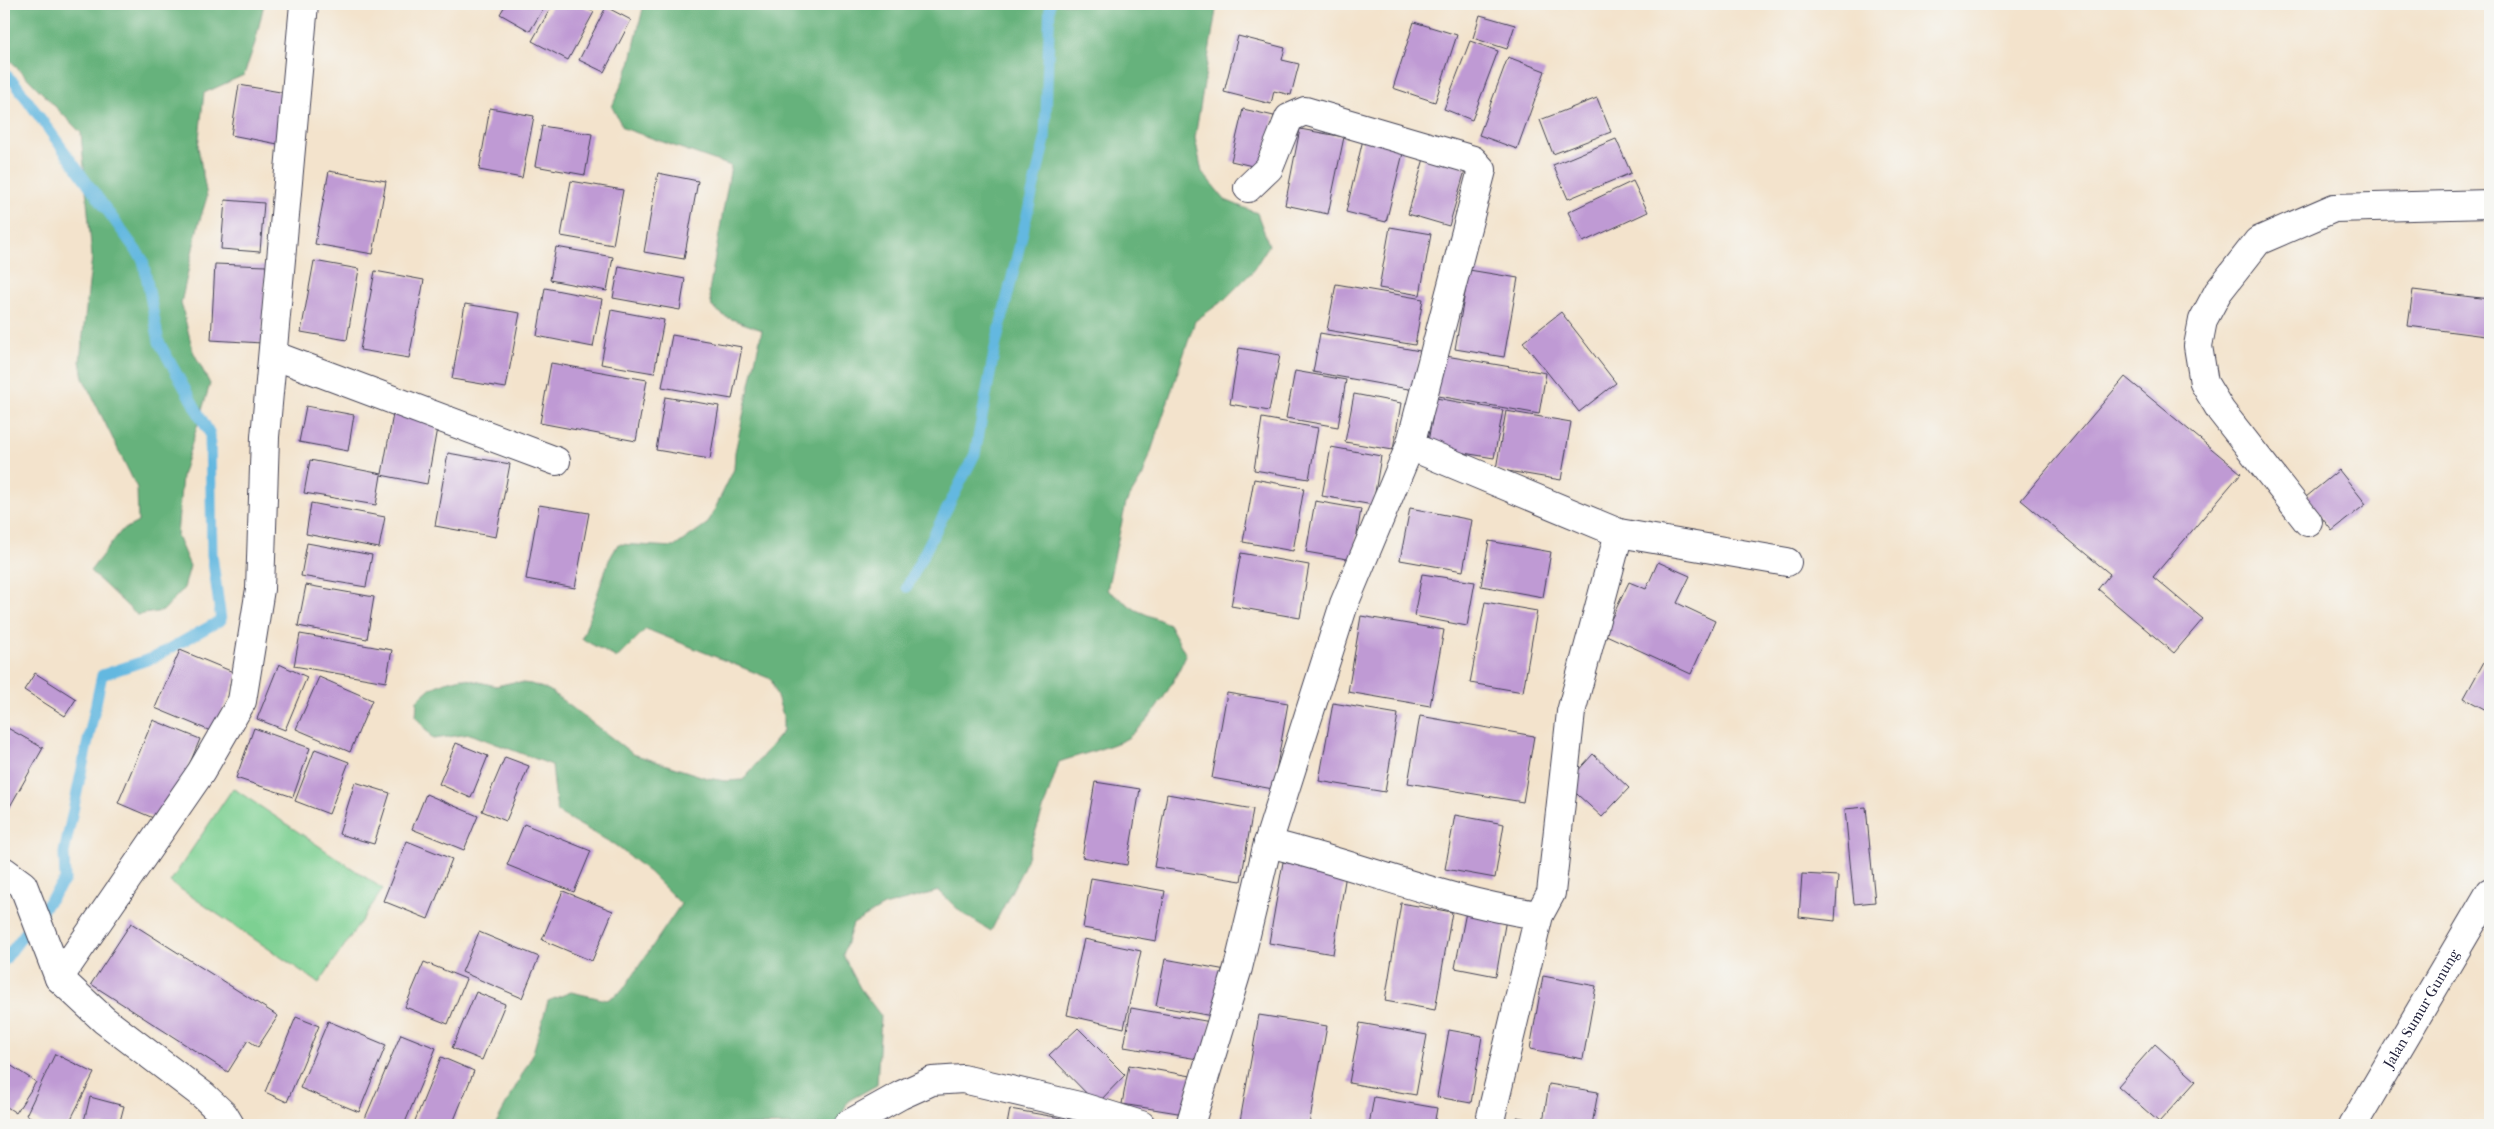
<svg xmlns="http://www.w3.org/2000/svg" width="2494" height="1129" font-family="'IM FELL French Canon',serif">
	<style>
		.green { fill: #7dd092; stroke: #507966 }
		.forest { fill: #66b27c; stroke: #446a5c }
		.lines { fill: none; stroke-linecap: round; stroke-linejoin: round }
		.stream { stroke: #64b8e0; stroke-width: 11 }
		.building { fill: #bf9ad4 }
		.minor-casing { stroke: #413f51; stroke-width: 30 }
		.minor { stroke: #fff; stroke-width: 28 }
		.labels { text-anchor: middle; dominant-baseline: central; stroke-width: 4; stroke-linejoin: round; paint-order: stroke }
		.street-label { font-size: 15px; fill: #22223b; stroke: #f6f6f2 }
	</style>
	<rect width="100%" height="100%" fill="#f6f6f2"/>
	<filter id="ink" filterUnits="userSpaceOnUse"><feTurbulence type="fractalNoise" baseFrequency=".02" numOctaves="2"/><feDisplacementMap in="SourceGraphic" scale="10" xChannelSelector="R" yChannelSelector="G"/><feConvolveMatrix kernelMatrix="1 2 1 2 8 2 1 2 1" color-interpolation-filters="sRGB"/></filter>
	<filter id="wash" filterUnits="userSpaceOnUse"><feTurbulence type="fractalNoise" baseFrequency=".0096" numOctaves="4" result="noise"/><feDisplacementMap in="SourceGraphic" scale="20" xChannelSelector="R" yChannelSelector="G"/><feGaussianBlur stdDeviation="1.12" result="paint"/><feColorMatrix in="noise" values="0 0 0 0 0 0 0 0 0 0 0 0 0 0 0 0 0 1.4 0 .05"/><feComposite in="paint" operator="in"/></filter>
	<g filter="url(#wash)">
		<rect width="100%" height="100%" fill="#f3e3cc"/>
		<path class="green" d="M233,788l150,101 -64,94 -149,-101z"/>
		<path class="forest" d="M4,4h260l-9,39 -11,32 -40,18 -6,54 9,50 -9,29 -17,77 12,48 17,33 -28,92 -5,60 13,30 -6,22 -21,23 -26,4 -47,-44 31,-40 17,-9 -1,-34 -54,-110 -3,-17 12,-104 -11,-124 -77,-79z
			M644,4h573l-22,134 7,34 23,28 32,13 12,32 -17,27 -28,28 -29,21 -52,154 -17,28 -19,87 29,20 33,14 17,31c-13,29 -31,62 -57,82 -8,7 -56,20 -70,25l-36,107 -32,62 -28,-17 -24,-23 -55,15 -31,18 -10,31 17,33 21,28 -4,69 -29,16 -11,24h-342l37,-69 16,-55 23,-9 36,8 15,-9 59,-87 -32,-32 -34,-27 -58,-33 -5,-47 -82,-31 -37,5 -17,-22 1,-17 12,-11 16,-7 17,-4 34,8 18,-4 17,2 18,6 84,64 74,24 18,3 18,-1 40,-49v-16l-12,-36 -125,-50 -29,29 -35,-19 27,-79 9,-16 56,3 34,-24 26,-54 1,-17 27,-122 -36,-13 -14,-10 -3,-16 22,-125 -108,-38 -11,-21 18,-43z"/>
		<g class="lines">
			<path class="stream" d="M4,73l11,10 128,177 16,82 51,92 2,121 9,65 -68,38 -51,17 -38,178 1,27 -61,81
				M907,587l68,-133 20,-106 50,-208 5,-136"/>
		</g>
		<g id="blocks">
			<path class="building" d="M506,4h40l-16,27 -30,-17z
				M553,4h26l15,8 -26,48 -36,-19z
				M606,7l25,13 -27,52 -25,-12z
				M1480,15l35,10 -8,24 -34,-11z
				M1414,22l43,13 -22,67 -42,-14z
				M1238,36l47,12 -3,12 17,4 -8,31 -17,-4 -3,13 -47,-12z
				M1470,41l28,10 -26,69 -28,-11z
				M1508,57l37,14 -28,78 -38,-14z
				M239,85l53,9 -9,51 -52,-10z
				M1597,98l14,34 -58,22 -13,-34z
				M490,108l44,8 -12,62 -43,-8z
				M1243,109l31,7 -13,52 -30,-7z
				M542,126l50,8 -7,41 -50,-9z
				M1300,129l44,8 -16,77 -43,-9z
				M1364,135l41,10 -19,77 -40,-10z
				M1616,139l15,34 -63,26 -15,-34z
				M1425,155l41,12 -17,59 -41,-12z
				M329,171l57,10 -13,73 -58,-10z
				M658,173l40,8 -14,78 -40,-7z
				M571,181l52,9 -10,55 -52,-9z
				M1633,181l15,31 -65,30 -15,-30z
				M225,200l39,3 -4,49 -39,-3z
				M1390,227l41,7 -11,61 -41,-7z
				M556,247l57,10 -6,34 -57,-11z
				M314,261l45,8 -12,71 -46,-8z
				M215,264l51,2 -4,77 -51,-3z
				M619,266l66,13 -5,31 -67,-12z
				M1469,270l49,8 -14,79 -49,-8z
				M375,271l49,9 -15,78 -49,-8z
				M1336,284l87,15 -8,46 -88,-15z
				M545,288l57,11 -9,48 -56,-11z
				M2413,290l76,9 -4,37 -77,-10z
				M465,304l55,9 -14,75 -54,-9z
				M611,310l53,10 -10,53 -53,-9z
				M1561,312l55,71 -37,29 -56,-70z
				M1320,333l100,18 -6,39 -101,-18z
				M672,335l70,12 -10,52 -70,-12z
				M1239,348l41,7 -11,56 -39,-7z
				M1440,355l106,18 -7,41 -106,-19z
				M551,363l96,17 -11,61 -96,-18z
				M1295,371l51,9 -8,47 -52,-9z
				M2125,377l116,96 -88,104 50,42 -29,34 -76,-64 12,-15 -89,-74z
				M1354,394l47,9 -8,47 -48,-8z
				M665,397l54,9 -9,53 -54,-9z
				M1436,398l67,12 -9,48 -67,-11z
				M306,406l48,9 -6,36 -49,-9z
				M394,409l45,8 -12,67 -46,-9 -5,30 -72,-12 6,-33 72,14z
				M1506,411l65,11 -10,58 -65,-11z
				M1262,418l56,10 -9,51 -55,-9z
				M1331,447l50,9 -8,49 -51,-9z
				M448,453l62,11 -14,73 -61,-11z
				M2339,470l27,34 -34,27 -26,-34z
				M1254,479l50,9 -11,63 -50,-9z
				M1315,501l46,8 -8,51 -47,-8z
				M311,503l74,14 -6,31 -73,-14z
				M539,505l50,8 -14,75 -49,-9z
				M1410,508l62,12 -9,51 -63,-11z
				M1489,541l62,11 -8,45 -62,-11z
				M307,543l65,12 -6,32 -65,-11z
				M1241,553l68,12 -9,53 -69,-12z
				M1658,562l32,14 -13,27 38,18 -24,53 -87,-40 25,-52 17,7z
				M1422,574l53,8 -8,44 -53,-10z
				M306,585l68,12 -7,42 -69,-13z
				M1485,602l52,9 -14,81 -53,-9z
				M1361,616l83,14 -14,76 -82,-14z
				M300,634l92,16 -6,32 -92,-16z
				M180,650l58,24 -25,58 -58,-24z
				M2490,651v61l-26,-14z
				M279,664l28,13 -22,53 -28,-11z
				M35,673l41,26 -11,17 -41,-26z
				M319,677l53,23 -22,52 -54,-23z
				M1227,693l61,10 -15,86 -61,-11z
				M1333,703l65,11 -13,78 -66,-11z
				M1420,716l114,20 -11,66 -115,-19z
				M153,720l47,19 -35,84 -47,-20z
				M4,726l39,22 -39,69z
				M254,728l56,20 -17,49 -57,-19z
				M456,743l32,13 -17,42 -32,-14z
				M315,749l34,13 -20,52 -34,-13z
				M1593,754l36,34 -27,29 -36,-33z
				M505,757l24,9 -23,55 -24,-10z
				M355,782l35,11 -16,51 -35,-10z
				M1095,782l45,7 -13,76 -45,-8z
				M426,794l52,22 -14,34 -52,-21z
				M1167,794l86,15 -12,72 -87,-14z
				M1866,807l9,95 -21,2 -9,-95z
				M1455,815l49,9 -9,54 -50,-9z
				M524,824l67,27 -17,41 -67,-27z
				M407,841l45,18 -24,60 -45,-18z
				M1283,862l63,12 -13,80 -64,-11z
				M1802,874l36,2 -3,45 -36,-4z
				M1091,878l74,13 -9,50 -73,-13z
				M563,891l50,20 -21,50 -50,-21z
				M1401,903l51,9 -17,98 -50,-9z
				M1466,912l40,7 -10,57 -41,-8z
				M131,923l147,93 -20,31 -10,-7 -20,32 -137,-88z
				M479,932l60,25 -17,41 -60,-26z
				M1084,939l57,12 -17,77 -57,-13z
				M1165,959l61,11 -8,47 -62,-11z
				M424,962l42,17 -18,45 -43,-17z
				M1543,976l53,10 -13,73 -53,-10z
				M476,992l29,12 -23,56 -30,-12z
				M1131,1008l80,14 -7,38 -80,-13z
				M1259,1015l68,11 -18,99h-44l-25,-4z
				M296,1017l23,9 -32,76 -22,-10z
				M328,1021l58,24 -27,67 -59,-24z
				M1360,1023l67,12 -11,60 -67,-12z
				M1078,1028l47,47 -28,29 -48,-49z
				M1449,1030l33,6 -11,67 -34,-6z
				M401,1034l35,14 -32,77h-35l-6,-2z
				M2155,1044l41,37 -37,41 -41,-36z
				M55,1054l39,19 -26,52h-21l-21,-10z
				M441,1057l33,14 -22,54h-33l-5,-2z
				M4,1061l32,21 -20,31 -12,-8z
				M1129,1065l62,11 -7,38 -62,-10z
				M1549,1084l49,8 -6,33h-76l1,-8 26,5z
				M90,1097l34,9 -5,19h-36z
				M1374,1097l63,11 -3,17h-65z
				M1010,1109l68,12 -1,4h-70z"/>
		</g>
	</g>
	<g filter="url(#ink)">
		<use href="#blocks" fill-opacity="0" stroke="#413f51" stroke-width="1"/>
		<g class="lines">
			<defs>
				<g id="minor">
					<path d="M273,355l283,106"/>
					<path d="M1410,446l209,87 168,29"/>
					<path d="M2308,522l-87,-111 -17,-28 -6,-37 5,-26 15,-28 40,-51 76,-33 156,-4"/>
					<path d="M1268,843c91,22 179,59 271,72"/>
					<path d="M4,871l19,14 36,93 45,42 100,76 20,19 6,10"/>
					<path d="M59,978l142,-206 41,-71 18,-112 5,-152 39,-433"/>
					<path d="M847,1125l54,-30 31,-14 31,-2 116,27 62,19"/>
					<path d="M1190,1125l48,-157 30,-125 76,-239 66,-158 72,-276 -9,-10 -168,-49 -16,7 -20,50 -21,20"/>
					<path d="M1489,1125l50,-210 12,-22 20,-181 48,-179"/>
					<path id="s1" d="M2353,1125l137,-233"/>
				</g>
			</defs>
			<use href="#minor" class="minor-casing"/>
			<use href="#minor" class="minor"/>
		</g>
	</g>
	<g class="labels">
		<g class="street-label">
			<text stroke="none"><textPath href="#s1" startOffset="135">Jalan Sumur Gunung</textPath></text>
		</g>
	</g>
	<rect width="2494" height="1129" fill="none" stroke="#f6f6f2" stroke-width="20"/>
</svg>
